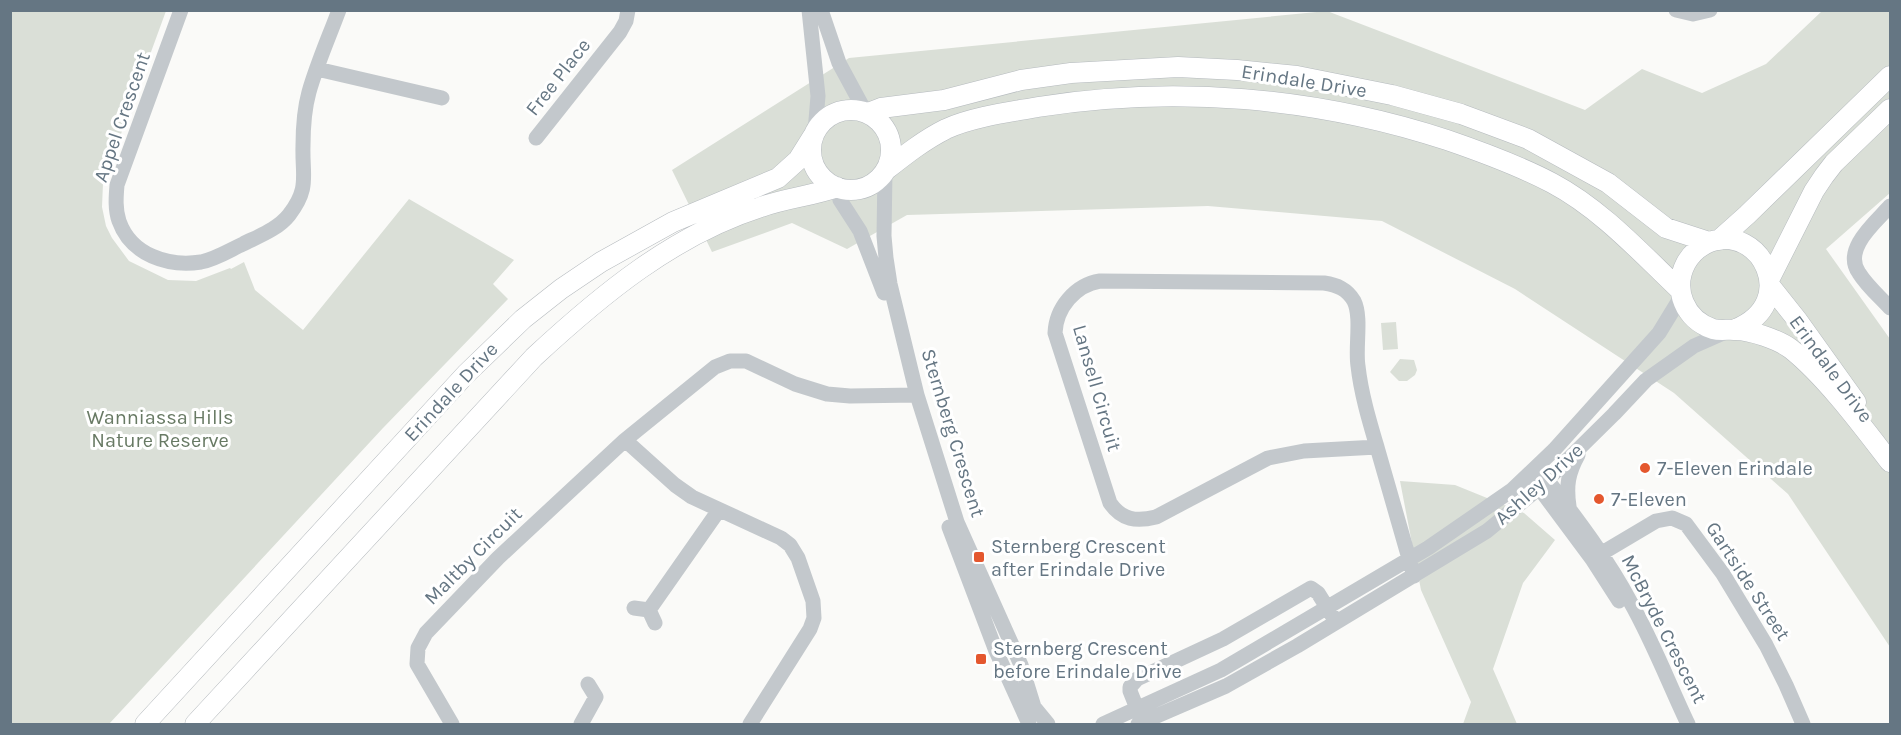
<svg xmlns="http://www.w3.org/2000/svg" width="1901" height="735" font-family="Karla,sans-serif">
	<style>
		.green { fill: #dadfd7 }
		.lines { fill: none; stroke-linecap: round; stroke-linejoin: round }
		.major-casing { stroke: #b5babe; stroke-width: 21 }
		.minor { stroke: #c3c8cc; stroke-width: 15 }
		.major { stroke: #fff; stroke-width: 20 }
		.poi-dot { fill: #e4572e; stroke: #fff; stroke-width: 2 }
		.labels { text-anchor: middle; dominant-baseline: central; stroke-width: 6; stroke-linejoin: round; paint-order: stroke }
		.street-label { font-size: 20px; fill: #657683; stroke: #fff }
		.park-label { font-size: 20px; fill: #687a64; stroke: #fff }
		.poi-label { font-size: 20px; fill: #657683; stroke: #fff; text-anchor: start }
	</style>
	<rect width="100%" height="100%" fill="#fafaf8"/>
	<path class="green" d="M10,11h156l-63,172 -1,24 4,19 6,12 17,23 39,19 28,1 34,-13 1,1 13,-7 11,28 48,40 106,-131 105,61 -21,24 15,15 -125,129 -274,296h-98z
		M1327,11l258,99 57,-41 60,24 64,-29 56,-53h68v182l-64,56 64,90v308l-102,-153 -114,-101 -159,-104 -133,-68 -174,-15 -301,9 -60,34 -55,-26 -80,29 -40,-82 177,-112z
		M1396,322l2,27 -15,1 -2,-27z
		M1400,359l14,1 3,10 -2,5 -8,6h-8l-9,-9z
		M1400,481l55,4 69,28 31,27 -32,43 -30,86 24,55h-54l8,-22 -50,-112z"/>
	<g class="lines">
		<defs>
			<path id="major" d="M811 150a40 40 0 1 1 80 0a40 40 0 1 1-80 0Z
				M868,113l13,-5 63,-8 77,-20 50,-7 107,-6 59,3 60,6 95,19 69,19 67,25 80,44 58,45 43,14
				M886,170c19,-15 38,-30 60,-41 26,-12 64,-17 92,-22 136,-22 278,-10 409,33 35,12 71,25 105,43 49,26 88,69 128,107
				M1719,240l28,-25 143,-139
				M1770,278l44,-87 10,-15 10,-13 56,-54
				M1771,287l27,34 58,81
				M1736,329c65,-27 24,-106 -26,-87 -10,4 -19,12 -24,21 -14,26 -1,57 27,66 8,2 15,0 22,1 16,0 44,10 56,19 35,28 72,78 99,113
				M145,724l321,-350 57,-55 38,-30 40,-27 72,-40 105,-44 20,-18 15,-24
				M195,724l339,-367c67,-62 139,-122 227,-150 25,-9 51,-11 76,-20"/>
		</defs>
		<use href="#major" class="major-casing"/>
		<path class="minor" d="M181,10l-64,175c-1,12 -2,24 2,36 12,34 49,46 82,41 15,-3 29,-12 42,-18 16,-8 35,-15 46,-29 21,-27 13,-39 14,-69 0,-18 1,-36 6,-54 8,-28 20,-55 30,-82
			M809,10l9,86 -3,36
			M821,10l18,53 27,50
			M1676,10l17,4 17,-4
			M317,69l125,29
			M536,138l84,-106 6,-11 2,-11
			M885,171l-1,65 2,22 4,26 27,111 40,127 64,143 13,42 14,17
			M838,188l2,12 20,31 24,62
			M1890,206c-14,16 -48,43 -31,67 8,13 21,24 31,35
			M625,440l50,45 17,12 89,41 9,7 8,13 15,43 1,17 -4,11 -60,95
			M1377,447c-8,-27 -16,-54 -19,-81 -3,-18 4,-49 -4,-65 -7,-12 -17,-16 -30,-18l-224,-2c-25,4 -44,27 -45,52l55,170c12,17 26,19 46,14l112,-59 36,-7 73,-4 37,129
			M1542,473c32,42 64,83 89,130 22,39 38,81 57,121
			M1534,481l58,78 27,42
			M1569,506c-3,-20 -1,-33 9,-51
			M949,527l47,124 33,73
			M1592,559l64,-38 16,-3 14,6 37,50 43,71 20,40 17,39
			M634,608l15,2
			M655,623l-6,-13 70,-100
			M1140,716l-10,-25v-4l7,-8 86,-40 88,-51 7,5 15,24
			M452,724l-35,-60 1,-16 8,-15 72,-75 127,-118 90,-73 15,-6h16l49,23 32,10 23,2 67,-1
			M581,724l15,-27 -8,-13
			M1103,724l118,-54 207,-122 84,-58 42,-40 105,-117 22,-36
			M1138,724l88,-38 71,-40 190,-115 52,-43 75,-74 32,-34 48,-34 34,-15"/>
		<use href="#major" class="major"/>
	</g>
	<g class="poi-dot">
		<circle cx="1645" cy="468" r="6"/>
		<circle cx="1599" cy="499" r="6"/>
		<rect x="973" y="551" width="12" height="12" rx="3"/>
		<rect x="975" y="653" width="12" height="12" rx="3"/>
	</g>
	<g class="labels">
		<g class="street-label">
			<text transform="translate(558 77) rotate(-52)">Free Place</text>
			<text transform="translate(1304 81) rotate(9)">Erindale Drive</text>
			<text transform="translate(122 117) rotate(-71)">Appel Crescent</text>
			<text transform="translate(1831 369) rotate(54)">Erindale Drive</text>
			<text transform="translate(1097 388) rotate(74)">Lansell Circuit</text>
			<text transform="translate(451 392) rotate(-47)">Erindale Drive</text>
			<text transform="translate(953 433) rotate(73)">Sternberg Crescent</text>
			<text transform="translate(1539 484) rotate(-42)">Ashley Drive</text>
			<text transform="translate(473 556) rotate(-45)">Maltby Circuit</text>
			<text transform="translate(1748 581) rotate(57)">Gartside Street</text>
			<text transform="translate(1664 629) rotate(63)">McBryde Crescent</text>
		</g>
		<g class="park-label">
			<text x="160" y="417">Wanniassa Hills<tspan x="160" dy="23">Nature Reserve</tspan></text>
		</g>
		<g class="poi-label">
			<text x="1657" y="468">7-Eleven Erindale</text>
			<text x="1611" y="499">7-Eleven</text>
			<text x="991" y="546">Sternberg Crescent<tspan x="991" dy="23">after Erindale Drive</tspan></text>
			<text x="993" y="648">Sternberg Crescent<tspan x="993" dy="23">before Erindale Drive</tspan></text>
		</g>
	</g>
	<rect width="1901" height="735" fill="none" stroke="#657683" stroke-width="24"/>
</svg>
